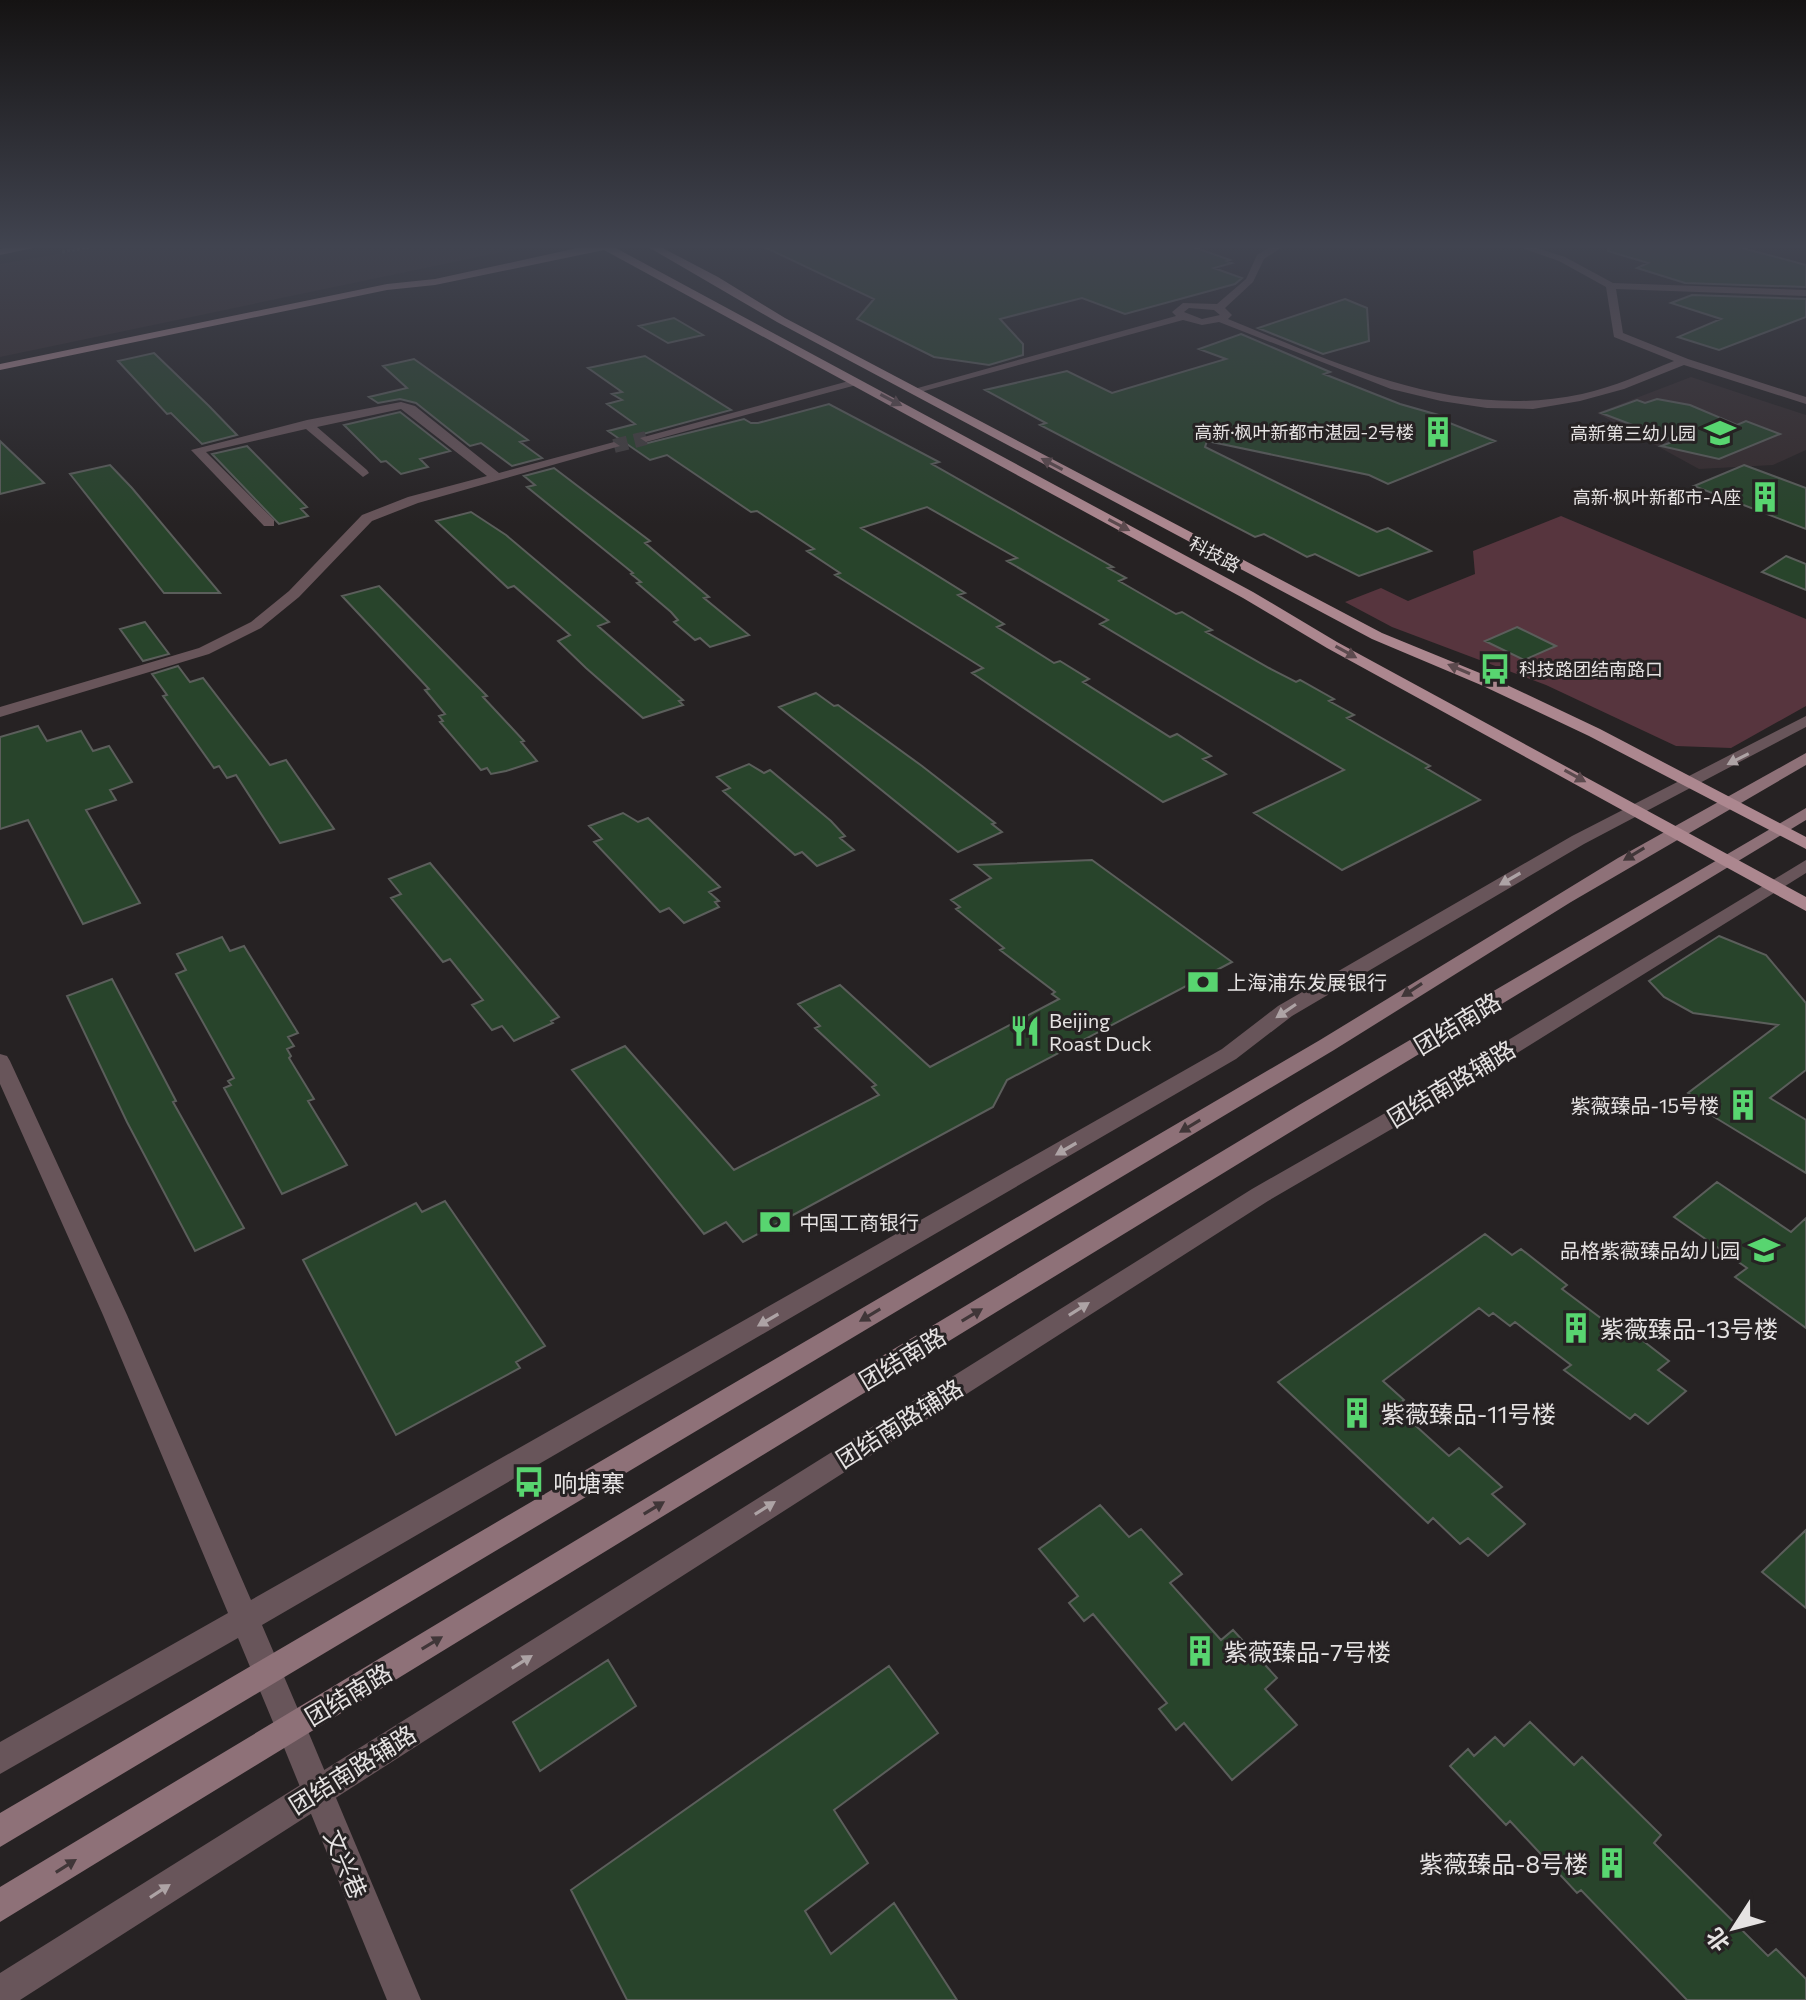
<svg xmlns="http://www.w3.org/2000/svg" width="1806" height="2000" font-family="Commissioner,'Noto Sans SC',sans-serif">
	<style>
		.built { fill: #352b2d }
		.green { fill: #57353e }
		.building { fill: #28442b; stroke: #5b5e5b; stroke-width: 2 }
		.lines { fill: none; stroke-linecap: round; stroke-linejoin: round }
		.minor-tunnel-far1 { stroke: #433f40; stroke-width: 11; stroke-dasharray: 11 5; stroke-linecap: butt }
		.minor-tunnel { stroke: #433f40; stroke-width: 14; stroke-dasharray: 14 7; stroke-linecap: butt }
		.path { stroke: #615d5e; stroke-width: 3; stroke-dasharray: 3 2; stroke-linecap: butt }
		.minor { fill: #68555a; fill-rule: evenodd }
		.tertiary { fill: #68555a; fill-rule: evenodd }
		.secondary { fill: #8e7178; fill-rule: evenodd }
		.primary { fill: #ac878f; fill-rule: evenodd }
		.oneway { fill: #5c4a4e }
		.oneway2 { fill: #ada3a5 }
		.oneway3 { fill: #403638 }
		.labels { text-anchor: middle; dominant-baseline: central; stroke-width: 6; stroke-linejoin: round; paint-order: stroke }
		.far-poi-label { font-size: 18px; fill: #e5e2e2; stroke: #262223; text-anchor: end }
		.far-street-label { font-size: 18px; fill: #e5e2e2; stroke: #262223 }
		.poi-label { font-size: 20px; fill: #e5e2e2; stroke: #262223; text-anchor: start }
		.near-street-label { font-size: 24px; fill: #e5e2e2; stroke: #262223 }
		.near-poi-label { font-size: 24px; fill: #e5e2e2; stroke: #262223; text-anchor: start }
	</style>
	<rect width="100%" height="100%" fill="#262223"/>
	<path class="built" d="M114,244h400l7,4 -521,109v-93z
		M1691,377l115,38v35l-33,15 -74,4 -102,-56z"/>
	<path class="green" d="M1561,516l245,103v87l-75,42 -55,-2 -130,-61 -154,-58 -47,-25 36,-14 27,13 67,-27 -2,-23z"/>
	<path class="building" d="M758,244h427l45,16 -3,1 5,2 -18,5 28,10 -7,6 -110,30 -43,-16 -82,21 23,25v11l-34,10 -55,-8 -77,-38 17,-20z
		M1609,244h118l79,21v22l-121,-4 -48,-15 11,-5 -40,-12z
		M1692,295l114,4v18l-87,33 -41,-13 43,-18 -50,-16z
		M1345,299l22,9 2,33 -46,13 -65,-26z
		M674,318l29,17 -35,8 -29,-17z
		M1241,334l89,38 -6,2 76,30 42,12 -5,2 58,23 -107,43 -19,-9 -162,-34 -2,6 172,85 11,-4 43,23 -72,25 -44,-22 -8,3 -43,-23 -9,3 -215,-112 6,-2 -61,-33 82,-19 45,22 114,-34 -27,-10z
		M154,353l55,53 28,29 -35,9 -31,-31 -4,1 -49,-53z
		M645,356l86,54 -92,25 -2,4 7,5 100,-25 7,4h7l71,-19 110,58 -7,2 181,103 -5,1 18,10 -7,3 57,33 6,-2 30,18 -6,2 63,36 27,14 4,-2 34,19 -5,2 25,14 -7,3 83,48 -4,2 54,32 -138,70 -88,-57 90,-43 -244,-146 8,-4 -101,-59 10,-3 -90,-51 -66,21 104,65 -7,2 46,29 -7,3 57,36 6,-2 29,18 -6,3 87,55 7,-3 34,22 -8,3 23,15 -63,28 -191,-129 11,-5 -148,-93 5,-2 -33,-22 7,-2 -57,-38 -6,1 -84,-57 -17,5 -42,-29 27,-7 -28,-20 15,-4 -10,-6 10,-2 -34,-24z
		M414,359l114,81 -8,2 22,16 -30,8 -31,-23 -11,3 -54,-43 -16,-4 -22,4 -9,-6 38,-9 -24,-22z
		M1657,399l33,6 47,20 9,-4 34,13 -61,25 -58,-13 14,-5 -74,-28 36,-13 8,3z
		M400,412l50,39 -30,8 8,8 -27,7 -15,-13 -5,1 -37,-37z
		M0,441l44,42 -44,11z
		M247,446l60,61 -6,2 7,7 -29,8 -67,-70z
		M110,465l22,23 88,105h-56l-94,-119z
		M1744,465l62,23v41l-112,-43z
		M554,468l96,73 -5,2 64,54 -5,1 45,37 -39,12 -10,-9 -5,2 -21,-18 4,-2 -7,-8 -34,-29 4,-1 -10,-8 2,-1 -106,-86 8,-2 -11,-9z
		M471,512l35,23 103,87 -11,4 85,74 -4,1 4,4 -40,13 -57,-50 -28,-27 12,-6 -56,-49 -6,2 -72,-67z
		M1786,556l20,8v26l-44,-18z
		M379,586l108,110 -4,1 41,44 -3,1 16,19 -31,10 -15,3 -4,-6 -6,2 -41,-48 3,-1 -4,-5 6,-2 -20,-24 4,-1 -87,-93z
		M145,622l24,32 -26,7 -23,-32z
		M1517,627l39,19 -32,14 -39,-19z
		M178,666l12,16 13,-4 67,87 16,-5 48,69 -54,14 -44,-68 -9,3 -8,-12 -5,2 -51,-72 4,-1 -15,-21z
		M816,693l18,13 4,-1 84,61 73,57 -3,1 10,8 -44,20 -179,-145z
		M38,726l9,15 34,-10 12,20 16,-5 23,36 -22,8 6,10 -30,10 54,93 -57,21 -55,-104 -28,9v-92z
		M749,764l15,9 6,-3 61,51 14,15 -5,2 14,12 -37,16 -15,-14 -7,3 -72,-64 7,-3 -13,-11z
		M623,813l15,9 10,-4 72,69 -11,5 10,9 -4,1 4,5 -35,16 -15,-15 -9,4 -66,-70 8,-3 -13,-13z
		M1092,860l140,102 -225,118 -14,27 -250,135 -17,-20 -22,12 -132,-164 53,-24 109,124 145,-75 -7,-8 4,-2 -61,-57 5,-2 -22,-22 42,-19 90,82 129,-68 -7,-5 3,-2 -55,-42 4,-2 -48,-39 4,-2 -9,-7 40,-22 -16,-13z
		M430,863l129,154 -8,4 2,2 -39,18 -12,-15 -10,4 -20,-25 11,-5 -33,-41 -7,3 -52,-64 10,-4 -12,-15z
		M1719,936l47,19 40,48v67l-36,28 36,22v53l-95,-58 5,-4 -28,-18 90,-68 -85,-12 -29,-16 -15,-16z
		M222,937l8,14 14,-5 54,87 -10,4 6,9 -7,3 4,7 -2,2 25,41 -6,2 39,64 -65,29 -58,-106 7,-3 -3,-4 6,-3 -58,-104 10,-4 -9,-16z
		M112,979l64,122 -3,1 71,126 -49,23 -68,-129 -60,-126z
		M1717,1182l74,50 15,-14v110l-71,-51 12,-9 -73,-51z
		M445,1201l100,145 -29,16 4,6 -124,67 -93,-175 113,-57 6,9z
		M1485,1234l27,21 9,-6 46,36 -5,4 56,42 6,-5 45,35 -11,9 28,21 -38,33 -13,-10 -5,5 -66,-49 7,-5 -56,-43 -5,4 -17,-13 -4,3 -10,-8 -96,73 21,19 -9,7 54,49 10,-8 43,39 -10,7 33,30 -37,32 -20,-18 -8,6 -27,-26 -5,5 -150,-141z
		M1100,1505l29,32 12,-8 41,45 -12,9 51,57 12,-10 44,48 -12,11 32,36 -65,55 -48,-57 -8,7 -17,-21 8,-6 -74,-89 -9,7 -15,-18 9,-7 -39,-47z
		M1806,1530v78l-44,-36z
		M608,1660l28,46 -96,65 -27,-49z
		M889,1666l49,67 -104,77 34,53 -63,48 26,43 63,-51 63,97h-330l-56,-110z
		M1530,1722l44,43 8,-8 79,78 -7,8 114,113 8,-7 30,30v21h-119l-106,-110 -4,3 -67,-72 -4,4 -56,-59 18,-17 6,7 21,-19 9,9z"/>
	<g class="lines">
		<path class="minor-tunnel-far1" d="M641,439l5,-1"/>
		<path class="minor-tunnel" d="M614,446l32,-8"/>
		<path class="path" d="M62,252l46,-8"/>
		<path class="minor" d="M1275,244h12l-23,15 -11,23 -28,26 7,7 -4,4c113,46 229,102 354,75 32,-7 62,-21 92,-33l-60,-24 -8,-50 -47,-26 -49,-17h14l41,13 48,26 193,7v6l-190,-7 7,44 65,26 118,38v7l-122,-39 -60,24 -44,12 -47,8 -46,-1 -46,-7 -50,-12 -172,-67 -17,3 -19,-5 -266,73 -10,-2 269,-75 -4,-4 11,-9 34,1 29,-25 11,-24zM1189,308l25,2 6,5 -18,4 -18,-7z
			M856,379l6,3 -2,2 -214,58 -6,-4z
			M401,402l14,4 84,67 115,-31 6,4 -202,57 -46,18 -73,76 -38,31 -52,26 -209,63v-10l199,-59 52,-26 38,-31 73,-76 46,-18 79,-21 -86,-67 -84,18 50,43 2,3 -6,4 -57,-48 -100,23 68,68v6h-10l-73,-76 116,-30z
			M1806,716v11l-222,117 -292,172 -56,43 -974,566 44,103 -4,11 -11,4 -11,-4 -42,-101 -238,136v-32l228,-129 -125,-298 -103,-231v-30l7,2 3,5 117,254 124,285 971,-551 56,-43 294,-170z
			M1806,860v13l-361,225 -177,103 -1248,799h-20v-27l1252,-784 177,-101z"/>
		<path class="tertiary" d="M291,1713l11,4 119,283h-34l-111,-272 4,-11z"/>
		<path class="secondary" d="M1806,753v12l-235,137 -237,148 -1334,797v-34l1320,-773 298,-182z
			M1806,808v12l-491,297 -1315,805v-35l1299,-782z"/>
		<path class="primary" d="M31,244h21l-52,11v-6z
			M596,244h21l-3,3 639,345 84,50 469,255v14l-479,-263 -84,-50 -639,-348 -169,35 -48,5 -387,80v-6l387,-80 48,-5z
			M643,244h12l63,33 67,41 597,315 110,45 108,51 206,108v12l-217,-113 -108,-51 -109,-46 -595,-317z"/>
	</g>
	<defs><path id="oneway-solid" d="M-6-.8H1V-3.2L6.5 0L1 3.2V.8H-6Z" transform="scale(2)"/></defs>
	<g class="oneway">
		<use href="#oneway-solid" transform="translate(891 400) rotate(28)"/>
		<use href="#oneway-solid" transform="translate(1052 464) rotate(-152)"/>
		<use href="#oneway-solid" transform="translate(1119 525) rotate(28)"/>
		<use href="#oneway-solid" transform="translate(1346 652) rotate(29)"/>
		<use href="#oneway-solid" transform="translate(1459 669) rotate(-157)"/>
		<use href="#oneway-solid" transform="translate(1575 776) rotate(29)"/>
	</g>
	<g class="oneway2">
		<use href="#oneway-solid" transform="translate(1738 759) rotate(153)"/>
		<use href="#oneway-solid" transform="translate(1510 879) rotate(150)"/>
		<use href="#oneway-solid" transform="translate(1286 1011) rotate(146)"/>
		<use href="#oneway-solid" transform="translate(1066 1149) rotate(150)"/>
		<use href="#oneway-solid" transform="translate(1079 1309) rotate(-32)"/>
		<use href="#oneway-solid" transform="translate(768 1320) rotate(150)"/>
		<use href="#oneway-solid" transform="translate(765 1508) rotate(-32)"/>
		<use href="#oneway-solid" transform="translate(522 1662) rotate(-32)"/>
		<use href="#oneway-solid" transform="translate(160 1891) rotate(-33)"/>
	</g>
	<g class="oneway3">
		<use href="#oneway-solid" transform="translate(1634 854) rotate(149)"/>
		<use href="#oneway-solid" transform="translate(1412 990) rotate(147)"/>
		<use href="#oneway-solid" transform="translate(1190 1126) rotate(149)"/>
		<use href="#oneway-solid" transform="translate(870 1315) rotate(149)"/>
		<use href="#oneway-solid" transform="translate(972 1315) rotate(-31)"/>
		<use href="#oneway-solid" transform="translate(654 1508) rotate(-31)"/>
		<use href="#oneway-solid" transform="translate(432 1643) rotate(-31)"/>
		<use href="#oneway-solid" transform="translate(66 1866) rotate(-32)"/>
	</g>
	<linearGradient id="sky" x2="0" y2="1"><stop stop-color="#151313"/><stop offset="0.47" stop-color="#414450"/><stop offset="1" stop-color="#414450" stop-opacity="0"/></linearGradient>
	<rect width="1806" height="524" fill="url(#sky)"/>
	<defs>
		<symbol id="building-bare" viewBox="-9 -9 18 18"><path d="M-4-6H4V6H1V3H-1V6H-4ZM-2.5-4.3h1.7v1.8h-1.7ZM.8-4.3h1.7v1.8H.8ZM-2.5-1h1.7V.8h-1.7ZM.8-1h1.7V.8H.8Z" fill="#58d570" stroke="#262223" stroke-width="2.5" paint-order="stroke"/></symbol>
		<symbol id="school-bare" viewBox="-9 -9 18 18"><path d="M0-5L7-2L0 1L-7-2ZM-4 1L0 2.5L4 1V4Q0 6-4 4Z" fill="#58d570" stroke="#262223" stroke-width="2.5" paint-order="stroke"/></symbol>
		<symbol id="bus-bare" viewBox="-9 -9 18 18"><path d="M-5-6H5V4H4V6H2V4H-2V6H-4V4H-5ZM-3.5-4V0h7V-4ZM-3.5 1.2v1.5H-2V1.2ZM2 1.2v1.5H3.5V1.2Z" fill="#58d570" stroke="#262223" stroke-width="2.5" paint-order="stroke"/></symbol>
		<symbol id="bank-bare" viewBox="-9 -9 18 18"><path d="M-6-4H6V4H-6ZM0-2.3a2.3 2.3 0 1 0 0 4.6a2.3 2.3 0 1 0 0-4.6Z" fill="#58d570" stroke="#262223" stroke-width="2.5" paint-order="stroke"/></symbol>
		<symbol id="restaurant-bare" viewBox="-9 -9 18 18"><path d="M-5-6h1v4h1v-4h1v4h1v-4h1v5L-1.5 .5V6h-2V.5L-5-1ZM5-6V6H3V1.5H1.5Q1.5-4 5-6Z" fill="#58d570" stroke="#262223" stroke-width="2.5" paint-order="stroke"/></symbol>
	</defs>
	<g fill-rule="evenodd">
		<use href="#building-bare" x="1416" y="410" width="44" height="44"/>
		<use href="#school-bare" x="1698" y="411" width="44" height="44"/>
		<use href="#building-bare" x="1743" y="475" width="44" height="44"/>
		<use href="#bus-bare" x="1473" y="647" width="44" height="44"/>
		<use href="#bank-bare" x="1181" y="960" width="44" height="44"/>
		<use href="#restaurant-bare" x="1003" y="1009" width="44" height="44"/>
		<use href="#building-bare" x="1721" y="1083" width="44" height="44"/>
		<use href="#bank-bare" x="753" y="1200" width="44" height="44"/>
		<use href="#school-bare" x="1742" y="1228" width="44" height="44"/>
		<use href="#building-bare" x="1554" y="1306" width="44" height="44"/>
		<use href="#building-bare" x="1335" y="1391" width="44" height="44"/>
		<use href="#bus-bare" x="507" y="1460" width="44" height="44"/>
		<use href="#building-bare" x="1178" y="1629" width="44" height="44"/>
		<use href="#building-bare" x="1590" y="1841" width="44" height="44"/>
	</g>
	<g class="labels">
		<g class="far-poi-label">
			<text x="1414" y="432">高新·枫叶新都市湛园-2号楼</text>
			<text x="1696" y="433">高新第三幼儿园</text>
			<text x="1741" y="497">高新·枫叶新都市-A座</text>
			<text x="1519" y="669" text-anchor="start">科技路团结南路口</text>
		</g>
		<g class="far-street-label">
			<text transform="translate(1215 554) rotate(28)">科技路</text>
		</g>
		<g class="poi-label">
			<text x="1227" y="982">上海浦东发展银行</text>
			<text x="1049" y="1020">Beijing<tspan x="1049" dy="23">Roast Duck</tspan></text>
			<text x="1719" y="1105" text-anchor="end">紫薇臻品-15号楼</text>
			<text x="799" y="1222">中国工商银行</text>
			<text x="1740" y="1250" text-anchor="end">品格紫薇臻品幼儿园</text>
		</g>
		<g class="near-street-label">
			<text transform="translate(1457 1023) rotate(-31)">团结南路</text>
			<text transform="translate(1451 1083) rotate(-31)">团结南路辅路</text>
			<text transform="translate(902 1358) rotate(-31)">团结南路</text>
			<text transform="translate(899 1423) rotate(-32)">团结南路辅路</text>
			<text transform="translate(348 1694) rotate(-31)">团结南路</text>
			<text transform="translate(352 1769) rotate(-32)">团结南路辅路</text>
			<text transform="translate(346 1864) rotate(67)">文兴巷</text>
		</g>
		<g class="near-poi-label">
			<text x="1600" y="1328">紫薇臻品-13号楼</text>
			<text x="1381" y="1413">紫薇臻品-11号楼</text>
			<text x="553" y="1482">响塘寨</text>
			<text x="1224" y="1651">紫薇臻品-7号楼</text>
			<text x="1588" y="1863" text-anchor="end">紫薇臻品-8号楼</text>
		</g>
	</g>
	<g transform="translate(1734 1928) rotate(234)" stroke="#262223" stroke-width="6" paint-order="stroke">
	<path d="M0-6L14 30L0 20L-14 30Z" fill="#e5e2e2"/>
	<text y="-12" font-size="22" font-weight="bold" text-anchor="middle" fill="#e5e2e2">北</text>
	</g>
</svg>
